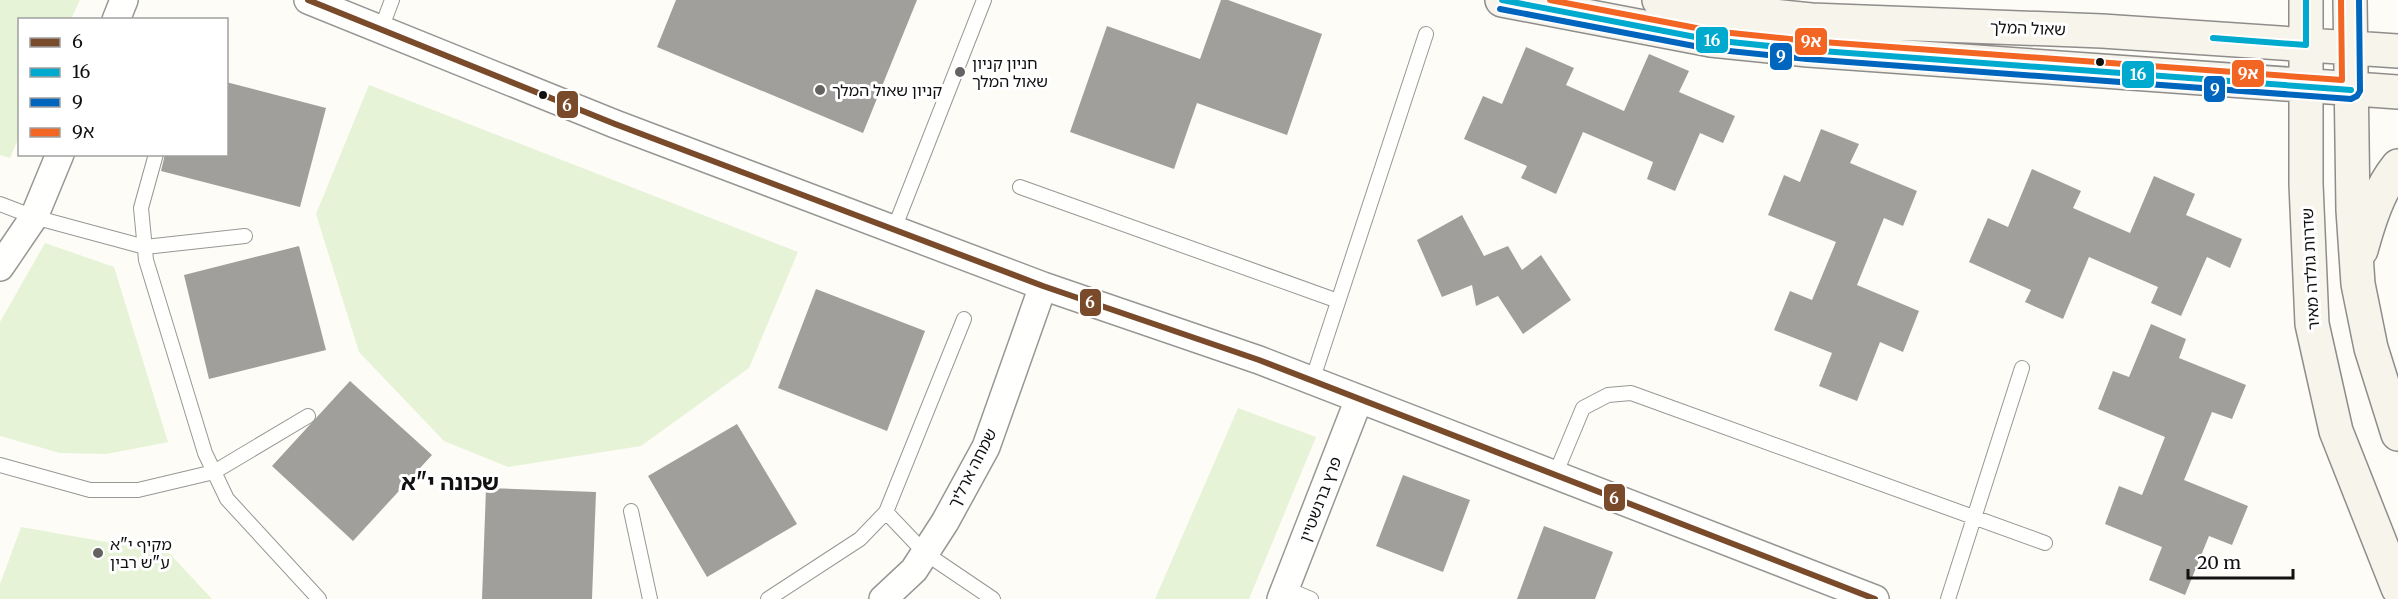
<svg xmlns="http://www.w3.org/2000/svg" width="2398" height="599" font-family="Merriweather,'Noto Sans Hebrew',serif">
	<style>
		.green { fill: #e7f3d7 }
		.building { fill: #a19f9c }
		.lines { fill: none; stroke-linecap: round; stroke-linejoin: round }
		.lane-casing { stroke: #979795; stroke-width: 16 }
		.street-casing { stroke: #979795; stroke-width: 30 }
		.secondary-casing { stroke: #8e8d8b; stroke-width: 36 }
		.lane { stroke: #fffffe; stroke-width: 14 }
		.street { stroke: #fffffe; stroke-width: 27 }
		.secondary { stroke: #f6f4eb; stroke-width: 33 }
		.bus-1-casing { stroke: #fff; stroke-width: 10 }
		.bus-2-casing { stroke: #fff; stroke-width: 10 }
		.bus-3-casing { stroke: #fff; stroke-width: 10 }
		.bus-4-casing { stroke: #fff; stroke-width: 10 }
		.bus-1 { stroke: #7a4b2a; stroke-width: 6 }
		.bus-2 { stroke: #00a9ce; stroke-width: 6 }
		.bus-3 { stroke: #0065bd; stroke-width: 6 }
		.bus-4 { stroke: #f26522; stroke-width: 6 }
		.bus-dot { fill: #111; stroke: #fff; stroke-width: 2 }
		.poi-dot { fill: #646362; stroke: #fff; stroke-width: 2 }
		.labels { text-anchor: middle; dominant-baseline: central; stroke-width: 6; stroke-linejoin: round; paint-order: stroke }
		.street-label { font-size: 16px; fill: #111; stroke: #fff }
		.poi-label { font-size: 16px; fill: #111; stroke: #fff; text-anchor: start }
		.district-label { font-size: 22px; font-weight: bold; fill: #111; stroke: #fff }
		.line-badge { stroke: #fff; stroke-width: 2 }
		.badge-label { font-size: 16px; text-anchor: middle; font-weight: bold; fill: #fff }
	</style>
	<rect width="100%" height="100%" fill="#fdfcf7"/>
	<path class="green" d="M0,0h80l-9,19 -51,1 -1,117 -9,21 -10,-3z
		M369,85l429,167 -49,116 -108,78 -133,21 -64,-26 -85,-89 -43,-138z
		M45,243l69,24 54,175 -61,12 -47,-1 -60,-17v-114z
		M1238,408l78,29 -67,162h-94z
		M21,527l148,26 43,46h-212v-15z"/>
	<path class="building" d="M676,0h241l-54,133 -206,-86z
		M1221,0h7l94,34 -35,101 -90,-32 -23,66 -104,-37 37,-106 93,33z
		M1526,47l48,21 -8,17 58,26 25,-57 40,17 -10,21 56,24 -12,27 -23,-10 -25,58 -28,-12 6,-17 -70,-30 -27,62 -35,-16 6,-12 -63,-27 19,-43 19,8z
		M226,82l100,26 -26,99 -139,-36 4,-17h61z
		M1821,129l38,15 -9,19 67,28 -14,35 -19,-8 -27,67 62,26 -16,41 -23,-10 -23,59 -38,-15 13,-33 -58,-23 16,-39 22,9 24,-58 -68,-27 16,-40 16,7z
		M2032,169l49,22 -8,17 57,25 24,-57 41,18 -9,21 56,24 -12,29 -23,-11 -26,59 -30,-13 7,-16 -69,-30 -26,62 -38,-17 6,-12 -62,-28 19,-44 20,9z
		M1462,215l22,41 24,-10 14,24 19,-15 30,45 -48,34 -25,-38 -22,10 -4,-21 -30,12 -25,-57z
		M299,246l27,104 -117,29 -25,-104z
		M816,289l109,42 -38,100 -109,-43z
		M2151,324l35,15 -7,19 67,27 -14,34 -20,-7 -28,68 64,26 -16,39 -23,-9 -24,59 -36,-15 13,-33 -57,-23 14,-38 23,9 23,-58 -67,-28 15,-38 16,6z
		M350,381l82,74 -79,86 -81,-75z
		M737,424l60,100 -90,53 -59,-101z
		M1403,475l67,25 -27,72 -67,-26z
		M486,488l110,4 -4,107h-110z
		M1544,526l69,26 -18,47h-78z"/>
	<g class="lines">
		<defs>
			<path id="lane" d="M381,29l11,-29
				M156,154l-15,54 5,52 59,193 22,46 92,100
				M1020,187l318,114
				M0,204l34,13 111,30 100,-11
				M894,229l90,-229
				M1312,381l114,-347
				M0,465l90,25h48l76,-18 94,-56
				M1555,475l28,-67 25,-13 23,-2 414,150
				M631,511l19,88
				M886,512l39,41 68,46
				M1285,588l26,11
				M768,599l92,-60 26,-27 78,-193
				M1948,599l74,-231"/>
			<path id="street" d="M308,0l307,124 428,162 216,74 616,239
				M116,20l8,-20
				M0,267l34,-50 26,-63
				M883,599l31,-29 31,-48 41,-75 57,-161
				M1281,599l78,-200"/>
			<path id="secondary" d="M1502,0l209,40 97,10 590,42
				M1659,0l57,10 95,10 291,11 296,20
				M2306,0v184l6,140 24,107 62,157
				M2350,0l3,210 5,74 13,64 27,86
				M2361,250c8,-29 18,-61 37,-84"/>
		</defs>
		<use href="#lane" class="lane-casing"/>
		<use href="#street" class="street-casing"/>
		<use href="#secondary" class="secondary-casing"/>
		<use href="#lane" class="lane"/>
		<use href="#street" class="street"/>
		<use href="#secondary" class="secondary"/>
		<defs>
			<path id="bus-1" d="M308,0l307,124 428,162 216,74 616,239"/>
			<path id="bus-2" d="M1502,0l209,40 97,10 543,40
				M2213,38l93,7v-45"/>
			<path id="bus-3" d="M1500,9l210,40 97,10 544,40 6,-3 3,-5 -1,-91"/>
			<path id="bus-4" d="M1550,0l162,31 97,10 533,39 -1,-80"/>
		</defs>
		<use href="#bus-1" class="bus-1-casing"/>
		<use href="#bus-2" class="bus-2-casing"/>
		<use href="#bus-3" class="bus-3-casing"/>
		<use href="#bus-4" class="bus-4-casing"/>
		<use href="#bus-1" class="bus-1"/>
		<use href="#bus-2" class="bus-2"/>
		<use href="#bus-3" class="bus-3"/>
		<use href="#bus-4" class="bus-4"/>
	</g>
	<g class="bus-dot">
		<circle cx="2100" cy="62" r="5"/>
		<circle cx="543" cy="95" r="5"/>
	</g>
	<g class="poi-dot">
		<circle cx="960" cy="72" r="6"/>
		<circle cx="820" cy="90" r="6"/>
		<circle cx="98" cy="553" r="6"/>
	</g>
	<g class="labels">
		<g class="street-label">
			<text transform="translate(2028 28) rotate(2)">שאול המלך</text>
			<text transform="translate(2310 269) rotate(-93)">שדרות גולדה מאיר</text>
			<text transform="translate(972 468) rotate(-63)">שמחה ארליך</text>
			<text transform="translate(1320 499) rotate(-69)">פרץ ברנשטיין</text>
		</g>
		<g class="poi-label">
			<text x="972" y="63">חניון קניון<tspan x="972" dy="18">שאול המלך</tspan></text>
			<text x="832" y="90">קניון שאול המלך</text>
			<text x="110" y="544">מקיף י"א<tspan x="110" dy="18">ע"ש רבין</tspan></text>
		</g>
		<g class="district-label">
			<text x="450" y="482">שכונה י"א</text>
		</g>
	</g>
	<g class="line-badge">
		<rect x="1695" y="26" width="34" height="28" rx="6" fill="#00a9ce"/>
		<rect x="1794" y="27" width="34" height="29" rx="6" fill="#f26522"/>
		<rect x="1769" y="42" width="24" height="29" rx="6" fill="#0065bd"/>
		<rect x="2231" y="59" width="34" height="29" rx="6" fill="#f26522"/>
		<rect x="2121" y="60" width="34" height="29" rx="6" fill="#00a9ce"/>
		<rect x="2203" y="75" width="23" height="28" rx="6" fill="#0065bd"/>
		<rect x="556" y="90" width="23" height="29" rx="6" fill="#7a4b2a"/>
		<rect x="1079" y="288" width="23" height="29" rx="6" fill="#7a4b2a"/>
		<rect x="1603" y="483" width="23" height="29" rx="6" fill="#7a4b2a"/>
	</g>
	<g class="badge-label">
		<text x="1712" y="46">16</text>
		<text x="1811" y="47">9א</text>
		<text x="1781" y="62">9</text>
		<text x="2248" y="79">9א</text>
		<text x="2138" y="80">16</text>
		<text x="2215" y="95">9</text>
		<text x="567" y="111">6</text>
		<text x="1090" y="308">6</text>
		<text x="1614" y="504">6</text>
	</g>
	<rect x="18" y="18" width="210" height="138" fill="#ffffff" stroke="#a0a0a0" stroke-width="1.5"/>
	<rect x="30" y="38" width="30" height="9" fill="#7a4b2a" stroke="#a0a0a0" stroke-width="1.5"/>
	<text x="72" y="48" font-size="18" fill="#111111">6</text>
	<rect x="30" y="68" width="30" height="9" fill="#00a9ce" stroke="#a0a0a0" stroke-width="1.5"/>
	<text x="72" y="78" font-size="18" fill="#111111">16</text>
	<rect x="30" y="98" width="30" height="9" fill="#0065bd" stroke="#a0a0a0" stroke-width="1.5"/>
	<text x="72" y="108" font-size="18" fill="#111111">9</text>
	<rect x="30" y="128" width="30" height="9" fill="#f26522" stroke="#a0a0a0" stroke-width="1.5"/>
	<text x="72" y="138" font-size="18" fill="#111111">9א</text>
	<path d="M2188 569v9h105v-9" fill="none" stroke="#111111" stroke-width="3"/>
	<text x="2197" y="569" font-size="18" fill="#111111" stroke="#ffffff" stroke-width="4.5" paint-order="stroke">20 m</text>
</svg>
